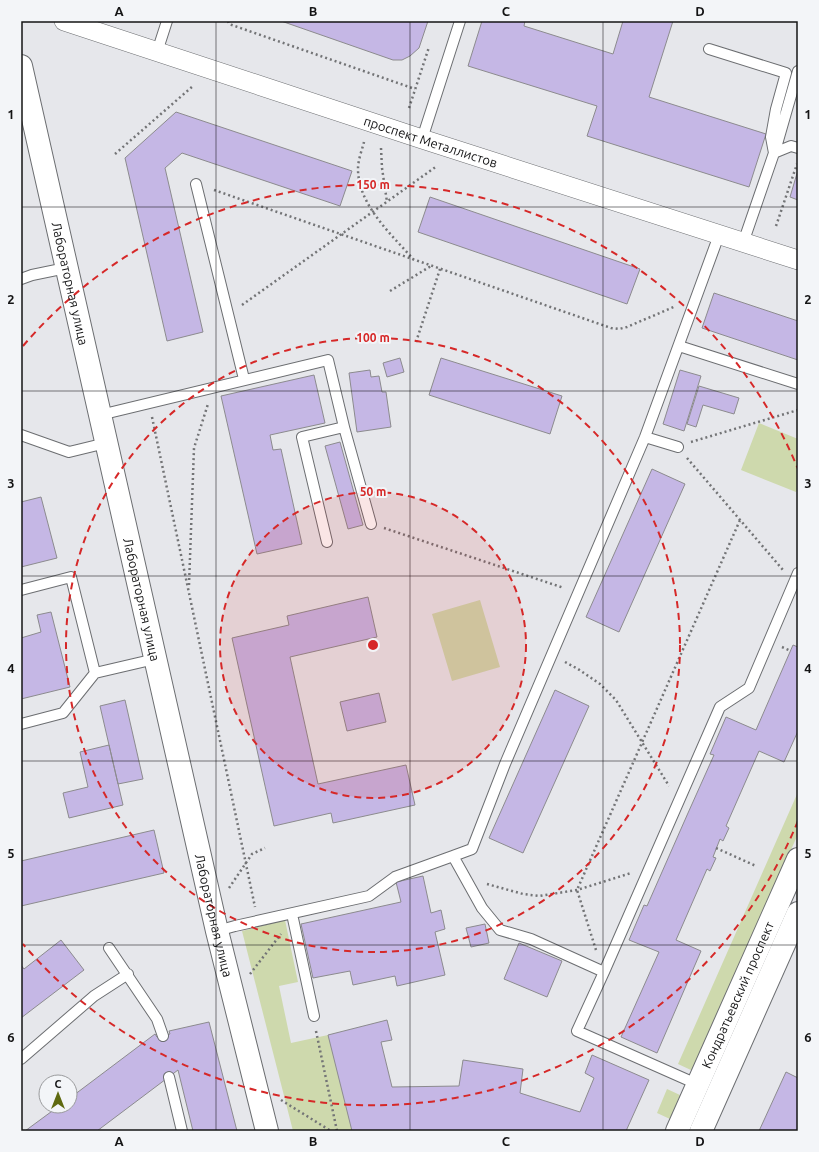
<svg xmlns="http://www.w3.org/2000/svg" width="819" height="1152" font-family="Ubuntu,sans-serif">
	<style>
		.green { fill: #ced9ad }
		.building { fill: #c5b7e5; stroke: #8c8b8e }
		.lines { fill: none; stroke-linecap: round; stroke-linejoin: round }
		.lane-casing { stroke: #6c6e71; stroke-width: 12 }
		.street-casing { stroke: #6c6e71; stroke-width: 20 }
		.secondary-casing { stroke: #6c6e71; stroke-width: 24 }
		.path { stroke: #737476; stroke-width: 2.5; stroke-dasharray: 2 3; stroke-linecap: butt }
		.lane { stroke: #fff; stroke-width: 10 }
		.street { stroke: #fff; stroke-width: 19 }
		.secondary { stroke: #fff; stroke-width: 22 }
		.grid { fill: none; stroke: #141415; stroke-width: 1; stroke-opacity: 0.55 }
		.ring { fill: none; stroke: #d62828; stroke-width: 2; stroke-dasharray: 7 5 }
		.labels { text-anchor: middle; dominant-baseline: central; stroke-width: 4; stroke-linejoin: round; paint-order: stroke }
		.street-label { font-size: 13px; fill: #141415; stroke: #f3f5f8 }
		.centre { fill: #d62828; stroke: #f3f5f8; stroke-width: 2 }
		.ring-label { font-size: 12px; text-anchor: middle; font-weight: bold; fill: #d62828; stroke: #f3f5f8; stroke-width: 4; stroke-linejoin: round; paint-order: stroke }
		.neatline { fill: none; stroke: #141415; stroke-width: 1.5 }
		.grid-label { font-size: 13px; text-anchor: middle; font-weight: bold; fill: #141415 }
	</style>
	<rect width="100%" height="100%" fill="#e6e7eb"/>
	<path class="green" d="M759,423l39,16v47l-2,6 -55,-22z
		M480,600l20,67 -48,14 -20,-67z
		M798,792v42l-105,237 -15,-7z
		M285,920l13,62 -19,4 12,57 37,-8 24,96h-59l-51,-200z
		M667,1089l13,6 -10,24 -13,-6z"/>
	<path class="building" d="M281,21h147l-9,27 -9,8 -8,4h-9z
		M482,21h43l-1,5 89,28 10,-33h50l-24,76 117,37 -17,53 -162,-51 10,-30 -129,-40z
		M176,112l176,59 -12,35 -158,-53 -17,15 38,164 -36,9 -42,-183z
		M798,170v30l-8,-3z
		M430,197l210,72 -13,35 -209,-72z
		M714,293l84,28v39l-96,-32z
		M400,358l4,14 -17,5 -4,-14z
		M441,358l121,38 -12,38 -121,-39z
		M370,370l1,7 8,-1 3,16h4l5,35 -34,5 -8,-59z
		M680,370l21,6 -17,55 -21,-7z
		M314,375l11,48 -55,12 3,15 8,-1 21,95 -45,10 -36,-158z
		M699,386l40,12 -5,16 -31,-9 -7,22 -9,-3z
		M340,442l23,83 -15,4 -23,-83z
		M652,469l33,15 -66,148 -33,-15z
		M41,497l16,61 -36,9v-65z
		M368,597l9,40 -87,20 28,127 88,-19 9,40 -82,18 -2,-10 -57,13 -42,-188 57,-13 -2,-9z
		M51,612l19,75 -49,12v-61l20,-6 -4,-17z
		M793,645l5,2v84l-14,31 -25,-11 -33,75 3,2 -6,13 -3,-2 -7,18 3,1 -6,13 -3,-2 -31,71 25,11 -44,102 -36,-16 38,-85 -30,-12 15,-35 3,1 41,-93 26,-58 -4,-1 16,-37 30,13z
		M555,690l34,16 -66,147 -34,-15z
		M379,693l7,29 -39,9 -7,-29z
		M125,700l18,79 -25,5 -18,-78z
		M109,745l14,60 -54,13 -6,-25 25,-6 -8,-35z
		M154,830l10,43 -143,33v-45z
		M423,876l8,37 10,-3 4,19 -10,3 10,43 -48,11 -2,-10 -42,9 -3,-14 -37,7 -12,-54 100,-22 -5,-20z
		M485,924l4,19 -18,4 -5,-19z
		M61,940l23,30 -63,48v-53l3,4z
		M519,943l43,18 -15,36 -43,-18z
		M387,1020l5,20 -11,2 11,45 67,-1 4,-26 60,9 -3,24 60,19 14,-34 -9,-5 7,-18 57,25 -23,51h-274l-24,-96z
		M209,1022l28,109h-44l-15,-61 -81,61h-72l34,-25h11v-8l85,-64 2,3 13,-3 -1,-3z
		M786,1072l12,6v53h-39z"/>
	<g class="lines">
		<defs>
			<path id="lane" d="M709,49l77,24 -10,36 -5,28 3,16
				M157,52l10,-31
				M422,139l38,-118
				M775,151l23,-80
				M196,184l48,195
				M743,243l31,-90 17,-7 7,2
				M21,279l11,-4 34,-7
				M679,346l119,38
				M100,415l228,-55 16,67 -42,10 25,105
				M344,427l27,97
				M21,435l48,17 37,-9
				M645,437l33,10
				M21,590l50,-13 24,96 -32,40 -42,11
				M95,673l60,-14
				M292,914l22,102
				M217,931l18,-5 134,-30 26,-19 58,-21
				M109,948l48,71 6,17
				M604,972l116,-265 29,-19 49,-115
				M21,1059l73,-63 34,-22
				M169,1077l13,54
				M699,1085l-122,-54 27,-59 -73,-33 -31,-9 -18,-22 -29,-52 19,-7 33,-85 140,-327 74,-202"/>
			<g id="street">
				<path id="s1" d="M64,21l358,118 376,121"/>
			</g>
			<g id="secondary">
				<path id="s2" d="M21,66l196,865 50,200"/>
				<path id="s3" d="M677,1131l121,-272"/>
				<path d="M701,1131l97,-218"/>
			</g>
		</defs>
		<use href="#lane" class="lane-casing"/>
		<use href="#street" class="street-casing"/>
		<use href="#secondary" class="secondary-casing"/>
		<path class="path" d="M228,21l1,3 186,65
			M409,108l20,-61
			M364,142c-2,8 -6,18 -6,27 0,36 34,66 56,91
			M381,148l1,20 5,34
			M115,154l78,-68
			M214,190l397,138 8,1 8,-2 49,-21
			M776,226l21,-62
			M390,291l41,-25
			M242,305l195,-139
			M416,342l24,-73
			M152,417l103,490
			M691,442l107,-32
			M687,458l96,112
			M384,528l180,60
			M189,585l5,-137 14,-44
			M782,647l9,4
			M565,662l13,7 22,15 16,16 53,86
			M716,848l40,18
			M487,884l36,10 16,2 38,-6 54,-17
			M229,888l23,-34 13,-6
			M596,950l-19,-60 163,-370
			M250,974l31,-40
			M316,1031l21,100
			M281,1100l50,31"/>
		<use href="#lane" class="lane"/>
		<use href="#street" class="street"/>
		<use href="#secondary" class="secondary"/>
	</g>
	<path class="grid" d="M216,21v1110M410,21v1110M603,21v1110M21,207h777M21,391h777M21,576h777M21,761h777M21,945h777"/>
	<circle cx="373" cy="645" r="153" fill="#d62828" fill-opacity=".12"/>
	<g class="ring">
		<circle cx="373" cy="645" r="153"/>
		<circle cx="373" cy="645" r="307"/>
		<path d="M798 821A460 460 0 0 1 23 944M23 346A460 460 0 0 1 798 469"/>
	</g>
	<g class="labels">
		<g class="street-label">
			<text stroke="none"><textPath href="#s1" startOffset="386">проспект Металлистов</textPath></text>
			<text stroke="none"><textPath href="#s2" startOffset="223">Лабораторная улица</textPath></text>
			<text stroke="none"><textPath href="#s2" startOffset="547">Лабораторная улица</textPath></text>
			<text stroke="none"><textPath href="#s2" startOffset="871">Лабораторная улица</textPath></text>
			<text stroke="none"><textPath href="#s3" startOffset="149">Кондратьевский проспект</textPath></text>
		</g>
	</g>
	<circle cx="373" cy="645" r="6" class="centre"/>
	<g class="ring-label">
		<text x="373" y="189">150 m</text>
		<text x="373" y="342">100 m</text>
		<text x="373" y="496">50 m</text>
	</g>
	<rect width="819" height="1152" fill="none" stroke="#f3f5f8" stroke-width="44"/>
	<g transform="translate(58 1094)"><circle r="19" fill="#f3f5f8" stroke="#9a9b9d"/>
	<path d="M0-3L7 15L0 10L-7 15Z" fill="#5f6a10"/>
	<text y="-6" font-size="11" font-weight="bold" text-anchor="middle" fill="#141415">С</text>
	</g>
	<rect x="22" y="22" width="775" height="1108" class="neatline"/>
	<g class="grid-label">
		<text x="119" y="16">A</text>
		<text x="313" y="16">B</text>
		<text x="506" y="16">C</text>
		<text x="700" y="16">D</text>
		<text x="11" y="119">1</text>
		<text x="808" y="119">1</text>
		<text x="11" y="304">2</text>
		<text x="808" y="304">2</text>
		<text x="11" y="488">3</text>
		<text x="808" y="488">3</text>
		<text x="11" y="673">4</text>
		<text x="808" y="673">4</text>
		<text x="11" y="858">5</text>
		<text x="808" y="858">5</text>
		<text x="11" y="1042">6</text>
		<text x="808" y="1042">6</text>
		<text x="119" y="1146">A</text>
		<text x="313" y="1146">B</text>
		<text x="506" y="1146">C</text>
		<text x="700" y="1146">D</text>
	</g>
</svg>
